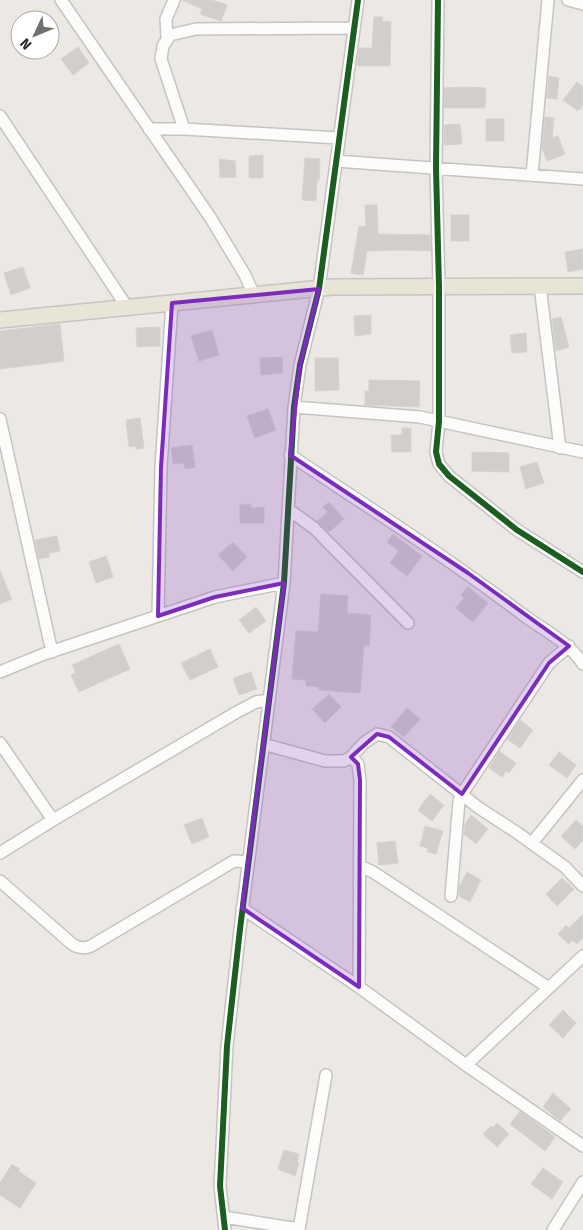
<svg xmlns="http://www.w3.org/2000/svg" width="583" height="1230" font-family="'Fira Sans',sans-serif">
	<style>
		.building { fill: #d1cecb; stroke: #d7d4d0 }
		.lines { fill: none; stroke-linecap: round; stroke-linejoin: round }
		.minor-casing { stroke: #c5c4c5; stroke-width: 14 }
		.major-casing { stroke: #c6c5c4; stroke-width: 18 }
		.minor { stroke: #fcfcfb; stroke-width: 11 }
		.major { stroke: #e8e4d6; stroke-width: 15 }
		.cycleway-casing { stroke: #fff; stroke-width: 9 }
		.cycleway { stroke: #1b5e20; stroke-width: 6 }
		.marked { fill: #7b2cbf; fill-opacity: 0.2; stroke: #7b2cbf; stroke-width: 4; stroke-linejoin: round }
	</style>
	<rect width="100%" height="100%" fill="#ece8e4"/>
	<path class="building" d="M182,0h30l15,5 -6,16 -21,-7 2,-5z
		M374,17h9l-1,4 9,1 -1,44h-33l2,-18h13z
		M78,47l11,16 -16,12 -12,-16z
		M549,76l10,2 -2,21 -10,-1z
		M577,82l6,5v18l-5,6 -15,-11z
		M466,87l20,1 -1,20h-41v-20z
		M545,117l9,1 -2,20 6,-2 7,18 -18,7 -5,-13z
		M486,119h18v22h-18z
		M460,124l2,20 -18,1v-20z
		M263,155v23h-14v-22z
		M305,158l15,1 -1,21h-2l-1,21 -14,-1z
		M219,159l16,2 1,16 -16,1z
		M365,205h12l1,29 52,1 1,16 -32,-1 -32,1 -4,24 -12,-2 8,-47 7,1z
		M451,215h18v26h-18z
		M583,249v20l-15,3 -3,-20z
		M23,267l7,21 -19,7 -7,-22z
		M371,315v19l-16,2 -1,-20z
		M561,317l8,30 -13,4 -4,-32z
		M60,324l4,37 -64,8v-38z
		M160,327v19l-23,1 -1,-19z
		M212,330l7,25 -20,6 -8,-25z
		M526,333l1,19 -15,1 -2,-18z
		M282,357l1,16 -22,2 -1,-17z
		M315,358h23l1,32 -24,1z
		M369,380l51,1 -1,26 -54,-2v-14h4z
		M268,409l8,21 -21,8 -8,-22z
		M140,418l4,30 -8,1v-3l-7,1 -3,-27z
		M402,428h9v24h-19l-1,-17h11z
		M192,445l3,22 -10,2 -1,-6 -11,1 -2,-16z
		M472,452l37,1v19l-37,-1z
		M537,462l7,21 -18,6 -6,-22z
		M329,502l15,17 -15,13 -12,-11 11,-9 -5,-5z
		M251,504v4l13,-1v16h-24v-18z
		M393,534l29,22 -15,20 -17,-13 9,-12 -12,-9z
		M57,536l3,15 -11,2v4l-10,2 -4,-19z
		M233,542l14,15 -14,14 -15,-16z
		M106,556l7,21 -17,6 -7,-21z
		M0,571l12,28 -12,5z
		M468,587l20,16 -15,19 -17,-14 8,-10 -3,-3z
		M321,594l27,2 -1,17 24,2 -2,31 -5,-1 -4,48 -41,-3v-3l-13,-1v-6l-14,-1 4,-48 22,1z
		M256,607l10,14 -17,12 -10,-13z
		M119,644l11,25 -51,23 -8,-17 5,-2 -4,-8z
		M210,649l8,18 -28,13 -9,-17z
		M251,672l6,17 -18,6 -6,-17z
		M329,694l12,13 -16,16 -13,-14z
		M407,708l13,11 -16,18 -13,-10z
		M520,720l13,10 -13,18 -13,-9z
		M499,751l17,12 -7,10 -3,-2 -4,6 -13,-9z
		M559,752l17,13 -9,13 -18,-13z
		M430,794l14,11 -12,16 -14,-11z
		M471,815l17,14 -12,15 -12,-10 1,-10z
		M202,818l7,19 -17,7 -8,-19z
		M576,820l7,6v14l-8,9 -14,-13z
		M425,826l18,5 -7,23 -9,-2 1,-4 -8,-2z
		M395,841l3,22 -19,2 -2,-22z
		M467,872l14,8 -11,22 -11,-6v-9z
		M562,878l12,11 -17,17 -11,-12z
		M583,914v24l-6,6 -5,-4 -3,4 -11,-10 8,-9 3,3z
		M563,1010l13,13 -13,15 -14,-13z
		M553,1093l18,16 -11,12 -17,-14z
		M520,1111l35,26 -10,14 -35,-27z
		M497,1123l12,11 -12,13 -14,-13 8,-8 2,2z
		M284,1150l15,4 -2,9h2l-4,13 -17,-7z
		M12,1164l8,5 -2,2 18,12 -16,25 -20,-13v-12z
		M543,1168l20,14 -11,17 -21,-15z"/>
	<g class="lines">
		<defs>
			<path id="minor" d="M61,0l149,217 35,58 9,20
				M438,0l-2,168 3,119v134l-3,31 3,12 10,12 68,54 66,42
				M568,0l15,4
				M167,38l-1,-19 8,-19
				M0,116l127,191
				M149,129h35l155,9
				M184,129l-23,-70 2,-13 7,-11 26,-6 158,-1
				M336,161l247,18
				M532,175l16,-175
				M540,286l20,162
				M294,407l126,10 163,35
				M0,419l52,233
				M290,455c78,52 157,102 232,159 20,15 47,28 61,50
				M288,509l26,19 94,95
				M158,616l3,-149 11,-164
				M0,672l44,-18 171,-57 69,-14
				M0,743l53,77
				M263,744l62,17h19l7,-4 13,-14 13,-9 12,3 90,71 37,24 49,35 18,19
				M351,757l7,7 2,16 -1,207
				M532,843l51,-63
				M0,853l53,-33 184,-108 19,-10 13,-2
				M360,866l13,6 176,116
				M0,881l72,63c6,4 12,5 19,2l143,-85 14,1
				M451,896l8,-95 3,-7 87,-131 20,-17
				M242,908l117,79 107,78 117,81
				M466,1065l117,-109
				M224,1217l75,12 27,-154
				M225,1230l-5,-44 7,-140 13,-117 44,-346 10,-176 6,-42 19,-76 39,-289
				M553,1230l30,-48"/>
			<path id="major" d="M0,320l333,-33 250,-1"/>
		</defs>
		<use href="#minor" class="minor-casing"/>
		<use href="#major" class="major-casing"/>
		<use href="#minor" class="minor"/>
		<use href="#major" class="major"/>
		<defs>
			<path id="cycleway" d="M438,0l-2,168 3,119v134l-3,31 3,12 10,12 68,54 66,42
				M225,1230l-5,-44 7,-140 13,-117 44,-346 10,-176 6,-42 19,-76 39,-289"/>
		</defs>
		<use href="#cycleway" class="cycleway-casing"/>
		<use href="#cycleway" class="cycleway"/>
	</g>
	<path class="marked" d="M319,289l-19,76 -10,90 178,118 101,73 -20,17 -87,131 -73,-57 -12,-3 -26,23 7,7 2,16 -1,207 -117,-79 42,-325 -69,14 -57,19 3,-149 11,-164z"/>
	<g transform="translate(35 35) rotate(226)"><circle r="24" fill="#ffffff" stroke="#ababab"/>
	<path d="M0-4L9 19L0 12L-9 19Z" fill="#706f6e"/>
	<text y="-8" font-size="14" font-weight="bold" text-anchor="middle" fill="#2e2e2e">N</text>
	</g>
</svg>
